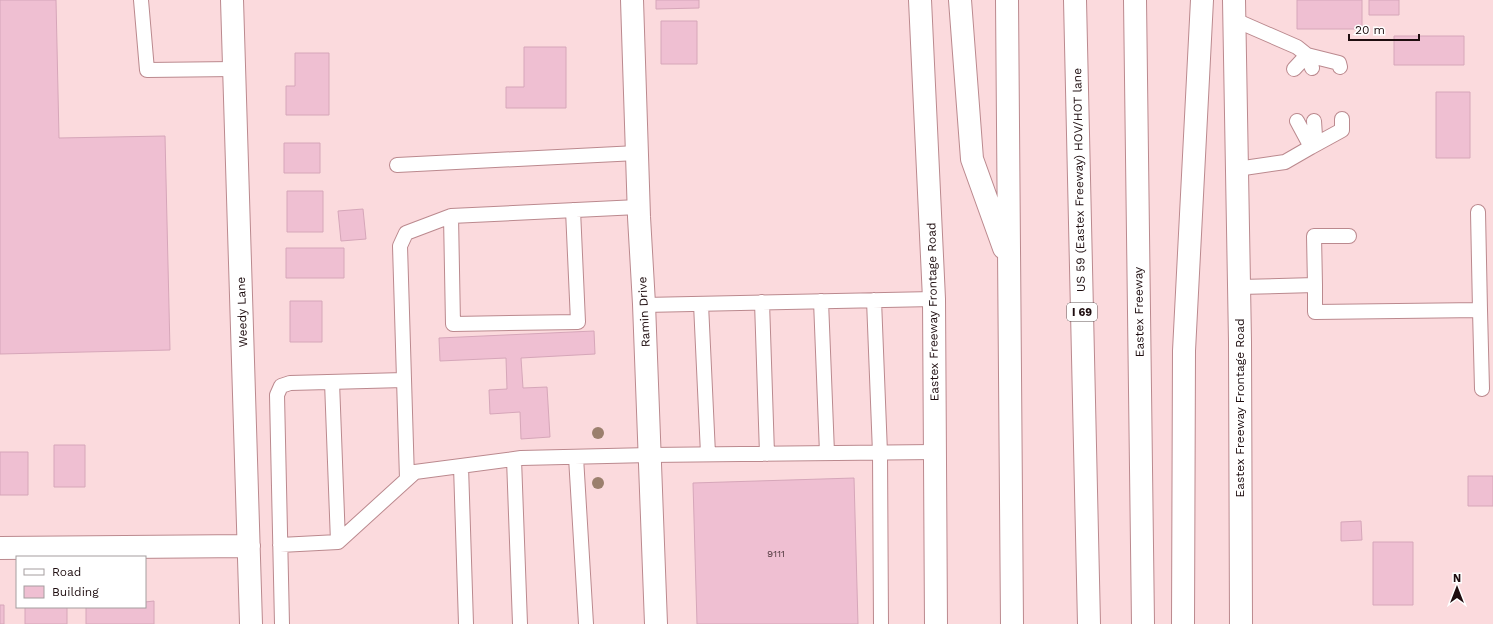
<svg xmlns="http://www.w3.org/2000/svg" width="1493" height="624" font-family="'Work Sans',sans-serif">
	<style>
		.building { fill: #efbfd2; stroke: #d6a6b9 }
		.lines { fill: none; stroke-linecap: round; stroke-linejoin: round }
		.service-casing { stroke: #bb898e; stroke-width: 16 }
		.minor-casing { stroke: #bb898e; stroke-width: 24 }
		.secondary-casing { stroke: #bb898e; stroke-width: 24 }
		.motorway-casing { stroke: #bb898e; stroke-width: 24 }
		.service { stroke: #fff; stroke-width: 14 }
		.minor { stroke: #fff; stroke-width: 22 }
		.secondary { stroke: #fff; stroke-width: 22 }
		.motorway { stroke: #fff; stroke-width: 22 }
		.tree { fill: #9b7f6d }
		.labels { text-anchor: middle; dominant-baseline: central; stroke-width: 3.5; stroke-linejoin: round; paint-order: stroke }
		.number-label { font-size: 10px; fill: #523a40 }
		.shield { fill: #fff; stroke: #625657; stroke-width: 1 }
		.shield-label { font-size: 11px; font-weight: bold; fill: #1e0d0f }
		.street-label { font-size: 12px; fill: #1e0d0f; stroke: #fff }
	</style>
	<rect width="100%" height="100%" fill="#fbdadd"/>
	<path class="building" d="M0,0h56l3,138 106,-2 5,214 -170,4z
		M656,0h43v8l-43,1z
		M1297,0h65v29h-65z
		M1369,0h30v15h-30z
		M661,21h36v43h-36z
		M1394,36h70v29h-70z
		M524,47h42v61h-60v-21h18z
		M295,53h34v62h-43v-29h9z
		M1436,92h34v66h-34z
		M284,143h36v30h-36z
		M287,191h36v41h-36z
		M363,209l3,30 -25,2 -3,-30z
		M286,248h58v30h-58z
		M290,301h32v41h-32z
		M594,331l1,23 -74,4 2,30 24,-1 3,50 -29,2 -1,-27 -30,2 -1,-24 18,-1 -1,-31 -66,3 -1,-23z
		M54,445h31v42h-31z
		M0,452h28v43h-28z
		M1468,476h25v30h-25z
		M854,478l4,146h-161l-4,-141z
		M1361,521l1,19 -21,1v-19z
		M1373,542h40v63h-40z
		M154,601v23h-68v-17h59v-5z
		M0,605h4v19h-4z
		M25,607h42v17h-42z"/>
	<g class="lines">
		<defs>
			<path id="service" d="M141,0l6,70 87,-1
				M1235,20l62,27 10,8 5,13
				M1294,69l13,-14 32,8 1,4
				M1297,121l14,26 31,-17v-11
				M397,165l240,-12
				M1237,169l48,-7 26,-15 4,-11 -1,-15
				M451,216l2,108 125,-2 -5,-112
				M1315,285l-1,-49h35
				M1239,287l76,-2v27l165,-2 -2,-98
				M874,300l6,153 1,171
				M821,301l6,152
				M762,302l5,152
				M701,304l7,150
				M644,305l290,-6
				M1480,310l2,79
				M332,382l6,160
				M576,457l10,167
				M514,459l6,165
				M461,466l5,158
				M407,479l-7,-233 6,-13 45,-17 187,-9
				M280,545l58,-3 77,-70 106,-14 129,-3 285,-3
				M282,624l-5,-229 4,-9 9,-3 114,-3"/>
			<path id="minor" d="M232,0l19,624
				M632,0l7,217 5,87 12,320
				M0,548l249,-2"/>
			<path id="secondary" d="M920,0l14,299 2,325
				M1234,0l6,342 1,282"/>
			<path id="motorway" d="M960,0l12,159 32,89
				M1007,0l5,624
				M1075,0l14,624
				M1135,0l8,624
				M1183,624l1,-273 18,-351"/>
		</defs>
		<use href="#service" class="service-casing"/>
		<use href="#minor" class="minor-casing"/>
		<use href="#secondary" class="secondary-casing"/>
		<use href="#motorway" class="motorway-casing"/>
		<use href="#service" class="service"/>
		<use href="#minor" class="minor"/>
		<use href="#secondary" class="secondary"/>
		<use href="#motorway" class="motorway"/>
	</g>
	<g class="tree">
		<circle cx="598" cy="433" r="6"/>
		<circle cx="598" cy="483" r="6"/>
	</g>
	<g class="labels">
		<g class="number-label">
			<text x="776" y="553">9111</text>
		</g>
		<rect class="shield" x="1067" y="303" width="30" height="18" rx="3"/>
		<g class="shield-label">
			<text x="1082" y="312">I 69</text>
		</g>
		<g class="street-label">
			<text transform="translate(1079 180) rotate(-91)">US 59 (Eastex Freeway) HOV/HOT lane</text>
			<text transform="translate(242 312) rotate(-92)">Weedy Lane</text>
			<text transform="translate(644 312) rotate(-93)">Ramin Drive</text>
			<text transform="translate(933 312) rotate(-91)">Eastex Freeway Frontage Road</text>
			<text transform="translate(1139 312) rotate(-91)">Eastex Freeway</text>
			<text transform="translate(1240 408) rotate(-90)">Eastex Freeway Frontage Road</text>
		</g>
	</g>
	<rect x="16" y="556" width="130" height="52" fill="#ffffff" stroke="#a59e9f"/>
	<rect x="24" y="569" width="20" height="6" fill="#ffffff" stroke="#a59e9f"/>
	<text x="52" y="576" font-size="12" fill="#1e0d0f">Road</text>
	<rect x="24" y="586" width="20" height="12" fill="#efbfd2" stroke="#a59e9f"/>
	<text x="52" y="596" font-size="12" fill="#1e0d0f">Building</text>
	<g transform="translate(1457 588)" stroke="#ffffff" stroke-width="3" paint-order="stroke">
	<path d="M0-3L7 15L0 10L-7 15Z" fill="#1e0d0f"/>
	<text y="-6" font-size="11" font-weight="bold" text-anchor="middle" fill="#1e0d0f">N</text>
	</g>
	<path d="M1349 34v6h70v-6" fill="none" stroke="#1e0d0f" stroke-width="2"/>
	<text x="1355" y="34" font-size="12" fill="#1e0d0f" stroke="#ffffff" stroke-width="3" paint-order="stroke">20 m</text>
</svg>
